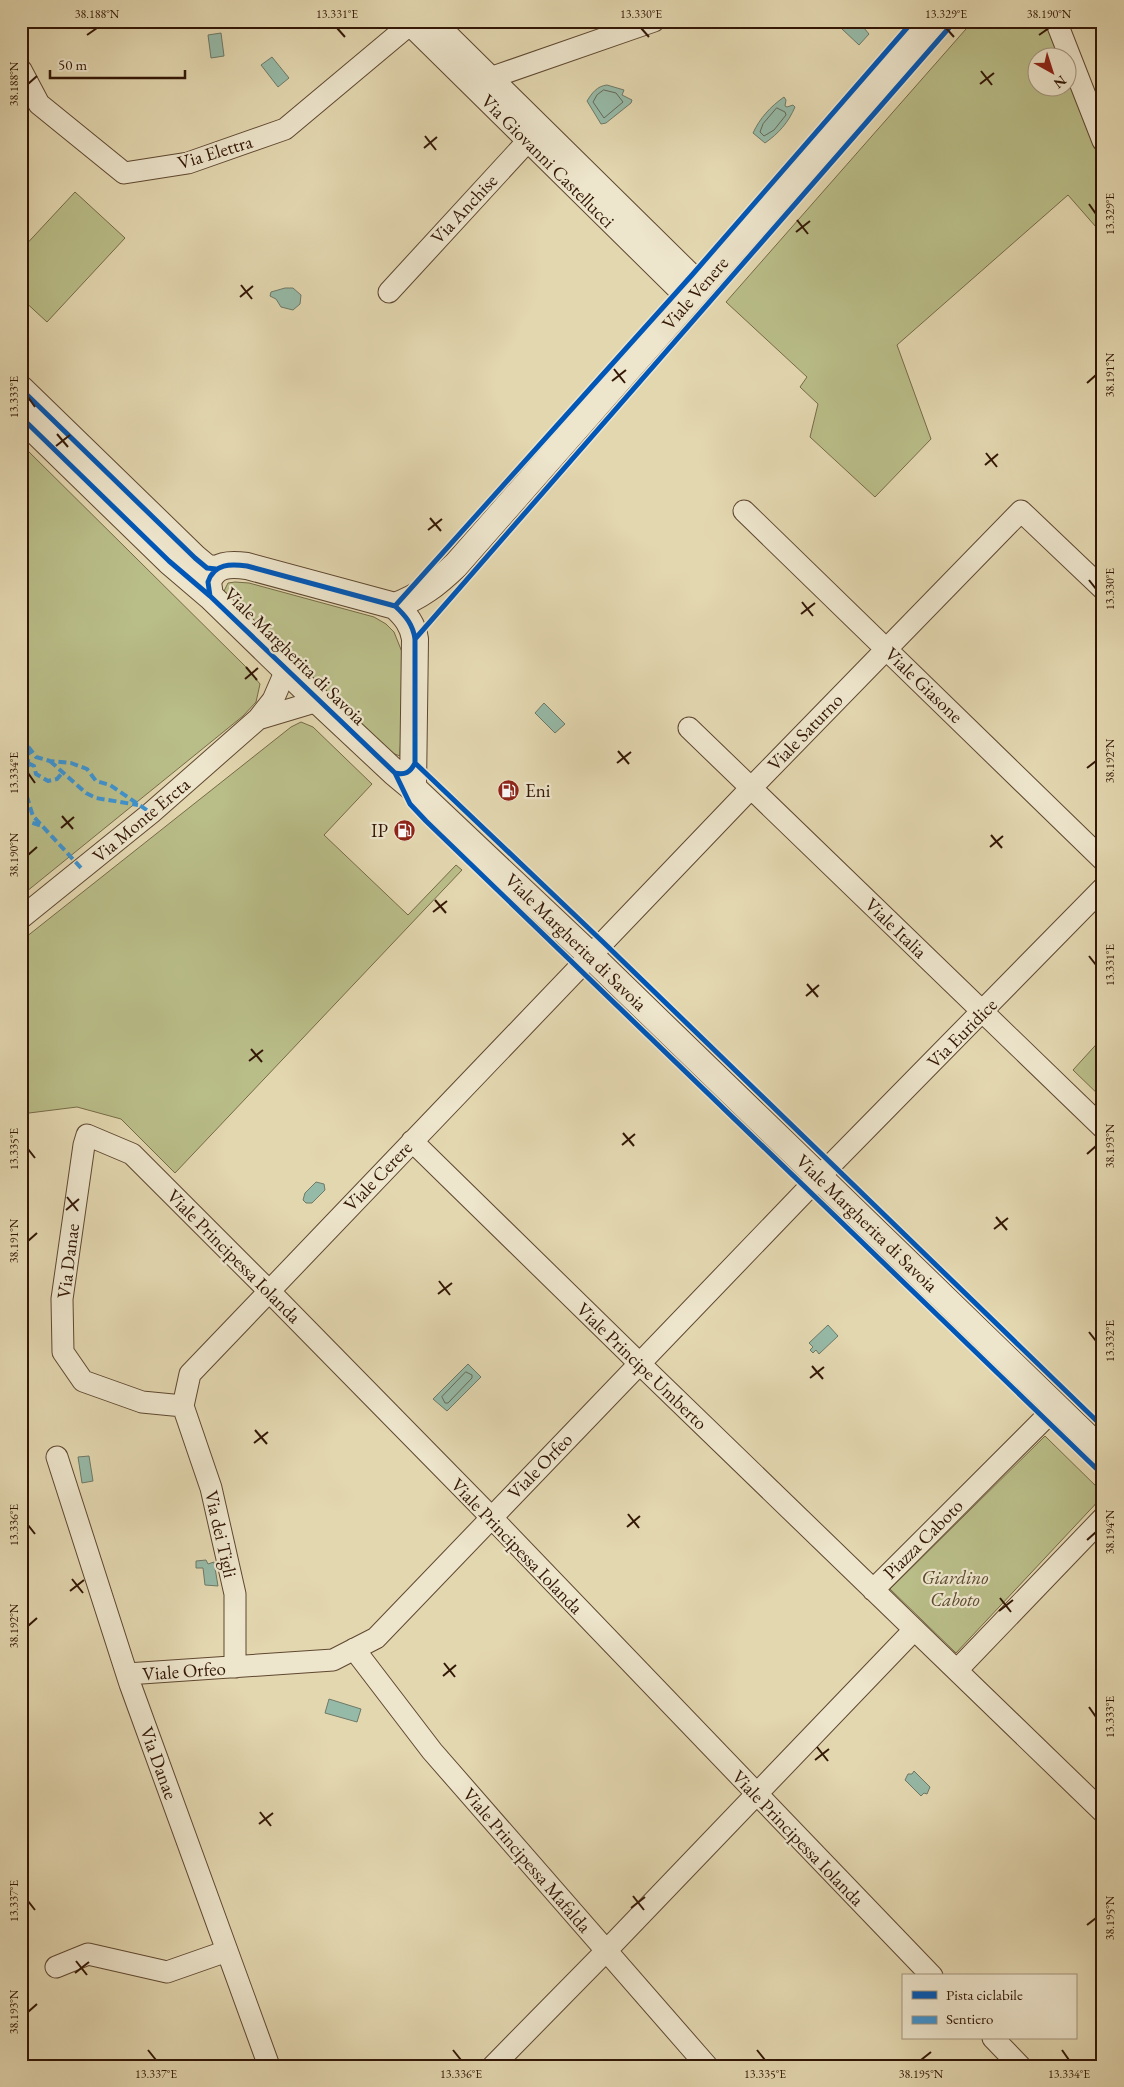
<svg xmlns="http://www.w3.org/2000/svg" width="1124" height="2087" font-family="'EB Garamond',serif">
	<style>
		.green { fill: #b9bd88; stroke: #766a47 }
		.water { fill: #96baa8; stroke: #6e7967 }
		.lines { fill: none; stroke-linecap: round; stroke-linejoin: round }
		.shore { stroke: #646857; stroke-width: 1 }
		.minor-casing { stroke: #5f4730; stroke-width: 23 }
		.tertiary-casing { stroke: #5f4730; stroke-width: 28 }
		.minor { stroke: #ede5cc; stroke-width: 21 }
		.tertiary { stroke: #ede5cc; stroke-width: 26 }
		.quiet { stroke: #3d93d1; stroke-width: 4; stroke-dasharray: 8 4; stroke-linecap: butt }
		.cycleway-casing { stroke: #ede5cc; stroke-width: 8 }
		.cycleway { stroke: #0057b8; stroke-width: 5 }
		.ticks { fill: none; stroke: #331706; stroke-width: 2 }
		.labels { text-anchor: middle; dominant-baseline: central; stroke-width: 4.5; stroke-linejoin: round; paint-order: stroke }
		.street-label { font-size: 19px; fill: #331706; stroke: #ede5cc }
		.poi-label { font-size: 19px; fill: #331706; stroke: #ede5cc; text-anchor: start }
		.park-label { font-size: 19px; font-style: italic; fill: #5b492d; stroke: #ede5cc }
		.neatline { fill: none; stroke: #331706; stroke-width: 2 }
		.ticks-label { font-size: 12px; text-anchor: middle; fill: #331706 }
	</style>
	<rect width="100%" height="100%" fill="#e3d7b0"/>
	<filter id="stains"><feTurbulence type="fractalNoise" baseFrequency=".004" numOctaves="4"/><feColorMatrix values="0 0 0 0 .2 0 0 0 0 .09 0 0 0 0 .02 0 0 0 .5 -.17"/></filter>
	<radialGradient id="worn" r=".72"><stop offset=".6" stop-color="#630" stop-opacity="0"/><stop offset="1" stop-color="#630" stop-opacity=".3"/></radialGradient>
	<path class="green" d="M973,21h76l14,36 -27,1v30h30l1,-22 36,93v76l-35,-40 -171,150 34,94 -56,58 -65,-60 8,-33 -18,-17 7,-10 -81,-75z
		M75,192l50,46 -78,84 -26,-24v-48z
		M21,444l226,224 13,16 -4,18 -13,14 -222,180z
		M235,582l14,1 125,34 12,7 8,8 10,25 -4,99 -8,-3 -165,-158 -3,-4 4,-8z
		M301,722l12,5 59,57 -48,51 84,80 48,-50 6,5 -287,303 -54,-54 -44,-12 -56,7v-173l270,-214z
		M1103,1037v62l-30,-29z
		M1045,1436l58,57v3l-147,157 -66,-64z"/>
	<path class="water" d="M850,21h20l-6,7 5,6 -10,11 -17,-16z
		M221,33l3,23 -13,2 -3,-23z
		M272,57l17,21 -11,9 -17,-22z
		M607,85l17,5 -2,5 10,5 -1,3 -25,20 -5,1 -14,-23c5,-8 10,-15 20,-16z
		M784,97l2,3 -1,6 2,1 6,-2 2,2c-7,16 -16,26 -30,36l-12,-10c7,-15 17,-26 31,-36z
		M285,288h8l8,7 -1,9 -7,6 -12,-3 -5,-8 -6,-3 1,-4z
		M544,703l21,21 -10,9 -20,-20z
		M316,1182l8,2 1,6 -13,13h-6l-3,-3 2,-7z
		M828,1325l10,11 -19,18 -3,-4 -3,3 -3,-3 3,-3 -4,-4z
		M468,1364l13,13 -34,34 -14,-12z
		M89,1456l4,25 -11,2 -4,-26z
		M206,1560l2,4 6,-2 4,24 -13,-1 -2,-17h-7v-7z
		M329,1699l32,10 -4,13 -32,-9z
		M914,1771l16,16 -3,7 -3,-1 -3,3 -16,-16 3,-6h4z"/>
	<g class="lines">
		<path class="shore" d="M604,90l12,3 7,9 -19,16 -11,-16 4,-7z
			M777,108l8,4 1,3 -12,15 -10,6 -4,-4 3,-8z
			M466,1372l6,3v3l-24,25h-3l-3,-6z"/>
		<defs>
			<path id="minor" d="M406,21l283,279
				M434,21l268,264
				M1056,21l47,120
				M21,70l18,34 85,69 64,-10 97,-34 129,-108
				M490,78l164,-57
				M389,292l148,-161
				M744,511l359,349
				M258,719l60,-18
				M689,728l414,400
				M21,918l130,-105 107,-94 15,-19 13,-30
				M412,1141l228,223 463,448
				M183,1406l-41,-4 -59,-21 -20,-29 -1,-53 22,-154 3,-10 45,19 136,136 223,227 441,459
				M183,1406l7,-32 561,-586 270,-277 82,78
				M183,1406l28,82 24,106v73
				M57,1457l73,227 139,382
				M873,1590l183,-183
				M354,1649l78,102 275,315
				M957,1670l146,-152
				M127,1674l206,-14 43,-22 443,-461 284,-289
				M56,1967l32,-13 79,18 60,-21
				M993,2038l27,28
				M493,2066l114,-116 307,-320"/>
			<path id="tertiary" d="M21,389l174,169 12,10 9,1
				M21,417l148,144 41,35 108,105 77,72 18,15 178,168 512,496
				M210,596l-2,-14c6,-19 23,-18 39,-16l148,40c11,10 18,19 20,33l-2,149
				M395,606c26,-10 41,-22 61,-41l478,-544"/>
		</defs>
		<use href="#minor" class="minor-casing"/>
		<use href="#tertiary" class="tertiary-casing"/>
		<use href="#minor" class="minor"/>
		<use href="#tertiary" class="tertiary"/>
		<path class="quiet" d="M21,737l15,20 14,4 21,2 16,6 9,12 14,4 41,28
			M50,761l36,32 10,5 42,7
			M28,763l6,3 2,8 12,7 9,-2 5,-6
			M21,785c7,9 8,21 12,31l49,53
			M26,791l3,-44
			M21,819l21,7"/>
		<defs>
			<path id="cycleway" d="M21,389l174,169 12,10 9,1
				M21,417l148,144 41,35 185,177 15,31 16,17 677,654
				M210,596l-2,-14c6,-19 23,-18 39,-16l148,40c11,10 18,19 20,33v124c-5,10 -10,12 -20,10
				M395,606l297,-331 221,-254
				M415,639l540,-618
				M415,763l189,180 499,484"/>
		</defs>
		<use href="#cycleway" class="cycleway-casing"/>
		<use href="#cycleway" class="cycleway"/>
	</g>
	<path class="ticks" d="M337,28l8,9M641,28l8,9M946,28l8,9M87,35l10,-7M1039,35l10,-7M981,71l11,14M28,84l9,-8M980,84l14,-11M425,136l11,14M424,148l13,-11M1089,204l7,10M797,220l11,14M796,232l14,-11M241,285l11,14M240,297l13,-11M614,369l11,14M612,381l14,-11M1087,383l9,-8M28,397l7,10M57,434l11,13M56,446l14,-11M986,453l11,14M985,465l13,-11M430,518l11,13M428,530l14,-11M1089,580l7,9M802,602l11,14M801,614l14,-11M246,667l11,13M245,679l13,-11M618,751l11,13M617,763l14,-11M1087,768l9,-7M28,773l7,10M62,816l11,13M61,828l13,-11M991,835l11,13M990,847l13,-11M28,855l9,-8M435,900l11,13M433,912l14,-11M1089,956l7,9M807,984l11,13M806,996l13,-11M251,1049l11,13M249,1061l14,-11M623,1133l11,13M622,1145l13,-11M28,1149l7,9M1087,1154l9,-8M67,1197l11,14M66,1210l13,-11M996,1217l11,13M994,1229l14,-11M28,1241l9,-8M439,1281l11,14M438,1294l14,-11M1089,1332l7,9M812,1366l11,13M810,1378l14,-11M255,1430l12,14M254,1443l14,-11M628,1514l11,14M28,1525l7,9M627,1527l13,-11M1087,1540l9,-8M72,1579l11,14M70,1591l14,-11M1000,1598l11,14M999,1611l14,-11M28,1626l9,-8M444,1663l11,14M443,1676l13,-11M1089,1707l7,10M817,1747l11,14M815,1760l14,-11M260,1812l11,14M259,1824l14,-11M633,1896l11,14M28,1901l7,9M631,1908l14,-11M1087,1925l9,-7M76,1961l11,14M75,1973l14,-11M28,2012l9,-8M148,2050l8,10M453,2050l8,10M757,2050l8,10M1062,2050l7,10M921,2060l10,-8"/>
	<defs>
		<symbol id="fuel-disc" viewBox="-11 -11 22 22"><circle r="9.5" fill="#8f2418" stroke="#ede5cc"/><path d="M-5.5-6h7V0h2V4h1.3V-2.5L3-4.5l.8-.8L6-3V5H2.5V1h-1V6h-7ZM-4.2-4.7v3.2H.2V-4.7Z" fill="#fff"/></symbol>
	</defs>
	<g fill-rule="evenodd">
		<use href="#fuel-disc" x="496" y="778" width="25" height="25"/>
		<use href="#fuel-disc" x="392" y="818" width="25" height="25"/>
	</g>
	<g class="labels">
		<g class="street-label">
			<text transform="translate(215 152) rotate(-17)">Via Elettra</text>
			<text transform="translate(548 161) rotate(45)">Via Giovanni Castellucci</text>
			<text transform="translate(464 209) rotate(-47)">Via Anchise</text>
			<text transform="translate(695 293) rotate(-49)">Viale Venere</text>
			<text transform="translate(295 656) rotate(44)">Viale Margherita di Savoia</text>
			<text transform="translate(924 685) rotate(44)">Viale Giasone</text>
			<text transform="translate(805 732) rotate(-46)">Viale Saturno</text>
			<text transform="translate(141 820) rotate(-40)">Via Monte Ercta</text>
			<text transform="translate(896 928) rotate(44)">Viale Italia</text>
			<text transform="translate(576 942) rotate(44)">Viale Margherita di Savoia</text>
			<text transform="translate(962 1033) rotate(-45)">Via Euridice</text>
			<text transform="translate(378 1176) rotate(-46)">Viale Cerere</text>
			<text transform="translate(867 1223) rotate(44)">Viale Margherita di Savoia</text>
			<text transform="translate(234 1256) rotate(45)">Viale Principessa Iolanda</text>
			<text transform="translate(68 1261) rotate(-83)">Via Danae</text>
			<text transform="translate(642 1366) rotate(44)">Viale Principe Umberto</text>
			<text transform="translate(540 1466) rotate(-46)">Viale Orfeo</text>
			<text transform="translate(221 1534) rotate(77)">Via dei Tigli</text>
			<text transform="translate(923 1539) rotate(-45)">Piazza Caboto</text>
			<text transform="translate(517 1546) rotate(46)">Viale Principessa Iolanda</text>
			<text transform="translate(184 1671) rotate(-4)">Viale Orfeo</text>
			<text transform="translate(159 1763) rotate(70)">Via Danae</text>
			<text transform="translate(798 1838) rotate(46)">Viale Principessa Iolanda</text>
			<text transform="translate(527 1860) rotate(49)">Viale Principessa Mafalda</text>
		</g>
		<g class="poi-label">
			<text x="525" y="790">Eni</text>
			<text x="388" y="830" text-anchor="end">IP</text>
		</g>
		<g class="park-label">
			<text x="955" y="1577">Giardino<tspan x="955" dy="22">Caboto</tspan></text>
		</g>
	</g>
	<rect width="1124" height="2087" fill="none" stroke="#e3d7b0" stroke-width="55"/>
	<rect x="902" y="1974" width="175" height="65" fill="#ede5cc" stroke="#a3937d"/>
	<rect x="912" y="1991" width="25" height="8" fill="#0057b8" stroke="#a3937d"/>
	<text x="946" y="2000" font-size="15" fill="#331706">Pista ciclabile</text>
	<rect x="912" y="2016" width="25" height="8" fill="#3d93d1" stroke="#a3937d"/>
	<text x="946" y="2024" font-size="15" fill="#331706">Sentiero</text>
	<g transform="translate(1052 72) rotate(141)"><circle r="24" fill="#ede5cc" stroke="#a3937d"/>
	<path d="M0-4L9 19L0 12L-9 19Z" fill="#8f2418"/>
	<text y="-8" font-size="14" font-weight="bold" text-anchor="middle" fill="#331706">N</text>
	</g>
	<path d="M50 70v8h135v-8" fill="none" stroke="#331706" stroke-width="2.5"/>
	<text x="58" y="70" font-size="15" fill="#331706" stroke="#ede5cc" stroke-width="4" paint-order="stroke">50 m</text>
	<rect x="28" y="28" width="1068" height="2032" class="neatline"/>
	<g class="ticks-label">
		<text x="97" y="18">38.188°N</text>
		<text x="337" y="18">13.331°E</text>
		<text x="641" y="18">13.330°E</text>
		<text x="946" y="18">13.329°E</text>
		<text x="1049" y="18">38.190°N</text>
		<text transform="translate(14 84) rotate(-90)" y="4">38.188°N</text>
		<text transform="translate(1110 214) rotate(-90)" y="4">13.329°E</text>
		<text transform="translate(1110 375) rotate(-90)" y="4">38.191°N</text>
		<text transform="translate(14 397) rotate(-90)" y="4">13.333°E</text>
		<text transform="translate(1110 589) rotate(-90)" y="4">13.330°E</text>
		<text transform="translate(1110 761) rotate(-90)" y="4">38.192°N</text>
		<text transform="translate(14 773) rotate(-90)" y="4">13.334°E</text>
		<text transform="translate(14 855) rotate(-90)" y="4">38.190°N</text>
		<text transform="translate(1110 965) rotate(-90)" y="4">13.331°E</text>
		<text transform="translate(1110 1146) rotate(-90)" y="4">38.193°N</text>
		<text transform="translate(14 1149) rotate(-90)" y="4">13.335°E</text>
		<text transform="translate(14 1241) rotate(-90)" y="4">38.191°N</text>
		<text transform="translate(1110 1341) rotate(-90)" y="4">13.332°E</text>
		<text transform="translate(14 1525) rotate(-90)" y="4">13.336°E</text>
		<text transform="translate(1110 1532) rotate(-90)" y="4">38.194°N</text>
		<text transform="translate(14 1626) rotate(-90)" y="4">38.192°N</text>
		<text transform="translate(1110 1717) rotate(-90)" y="4">13.333°E</text>
		<text transform="translate(14 1901) rotate(-90)" y="4">13.337°E</text>
		<text transform="translate(1110 1918) rotate(-90)" y="4">38.195°N</text>
		<text transform="translate(14 2012) rotate(-90)" y="4">38.193°N</text>
		<text x="156" y="2078">13.337°E</text>
		<text x="461" y="2078">13.336°E</text>
		<text x="765" y="2078">13.335°E</text>
		<text x="921" y="2078">38.195°N</text>
		<text x="1069" y="2078">13.334°E</text>
	</g>
	<rect width="100%" height="100%" filter="url(#stains)"/>
	<rect width="100%" height="100%" fill="url(#worn)"/>
</svg>
